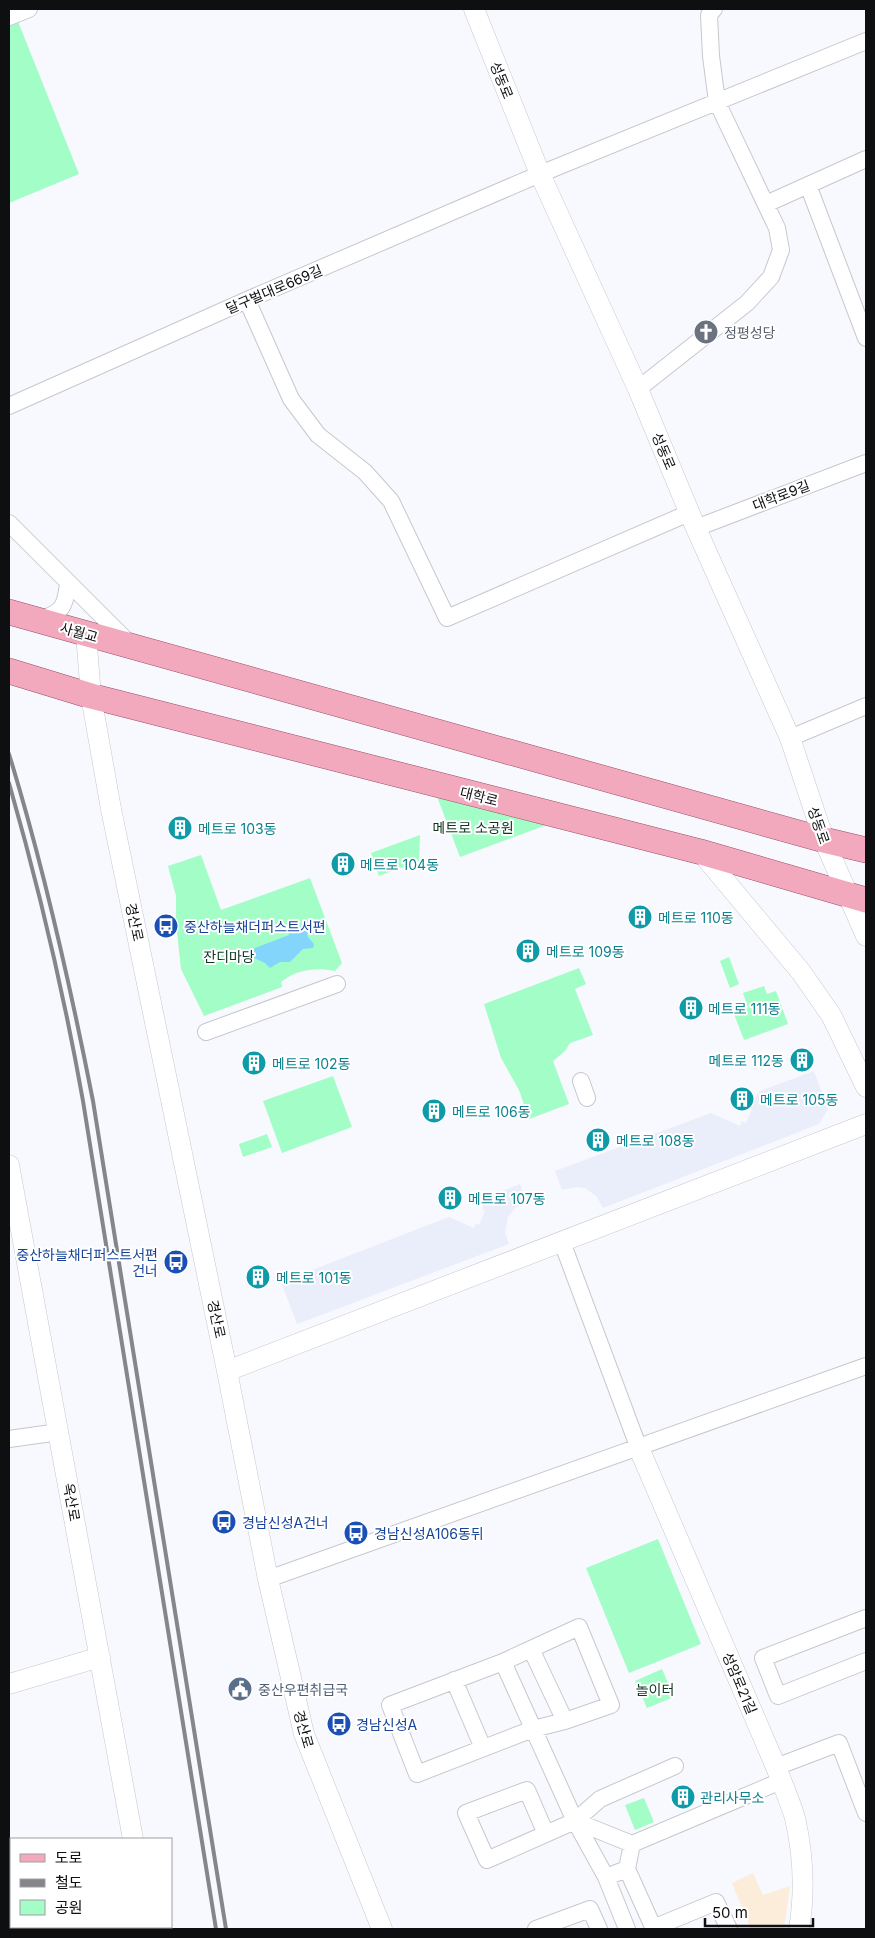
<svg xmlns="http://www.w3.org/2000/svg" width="875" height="1938" font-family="Inter,'Noto Sans KR',sans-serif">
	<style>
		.built { fill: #eaedfa }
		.education { fill: #fcedda }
		.green { fill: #a2fdc6 }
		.water { fill: #83d5fb }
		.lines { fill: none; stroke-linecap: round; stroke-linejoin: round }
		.minor-casing { stroke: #c6c8ce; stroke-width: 18 }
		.tertiary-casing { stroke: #c6c8ce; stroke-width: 21 }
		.primary-casing { stroke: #9c4e64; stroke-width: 26 }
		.minor { stroke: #fff; stroke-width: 16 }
		.tertiary { stroke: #fff; stroke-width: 20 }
		.primary { stroke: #f2a9bd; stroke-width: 25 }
		.rail { stroke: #85868a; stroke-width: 4 }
		.labels { text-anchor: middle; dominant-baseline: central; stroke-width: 4; stroke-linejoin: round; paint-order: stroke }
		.street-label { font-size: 14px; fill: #0e0f11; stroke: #fff }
		.worship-label { font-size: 14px; fill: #5b616d; stroke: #fff; text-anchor: start }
		.park-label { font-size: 14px; fill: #0d3721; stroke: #fff }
		.culture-label { font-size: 14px; fill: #0d838f; stroke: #fff; text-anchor: start }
		.transit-label { font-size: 14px; fill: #164399; stroke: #fff; text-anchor: start }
		.service-label { font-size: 14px; fill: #4e5e75; stroke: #fff; text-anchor: start }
	</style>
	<rect width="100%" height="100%" fill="#f8f9fe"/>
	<path class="built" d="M814,1071l14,38 -9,15 -216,84 -7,-12 -11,-8 -9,-1 -14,3 -7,-19 156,-58 29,13 2,-5 4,2 6,-14 -3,-2 11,-16z
		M520,1184l6,19 -11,5 -7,9 -3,15 4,12 -212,80 -16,-42 168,-65 25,11 2,-5 3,2 6,-14 -3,-2 5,-12z"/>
	<path class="education" d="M753,1873l10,22 27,-9 -6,43h-33l-19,-46z"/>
	<path class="green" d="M15,14l64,160 -70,29v-186z
		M436,794l113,30 -89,33z
		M420,835l-1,26 -40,15 -8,-23z
		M201,855l20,55 89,-32 32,85 -7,8c-20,-4 -39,-1 -54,11l1,5 -78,29 -23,-47 -5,-46v-27l-8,-30z
		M729,957l10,27 -9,4 -10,-27z
		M579,968l7,16 -11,5 18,46 -23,8 -5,8 -12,10 16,43 -40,15 -10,-29 -18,-32 -17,-54z
		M764,986l3,8 9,-3 12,33 -44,16 -10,-26 14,-6 -5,-15z
		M333,1076l19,51 -70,26 -19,-52z
		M267,1134l5,13 -29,10 -4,-13z
		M658,1539l43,105 -72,29 -43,-105z
		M662,1669l12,28 -27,11 -12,-27z
		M644,1798l10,24 -19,8 -10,-25z"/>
	<path class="water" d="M300,926l6,2 2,9 6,7 -1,4 -10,1 -13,13h-10l-10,6 -5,-5 -13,-6v-6l3,-3 34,-13 -1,-4 10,-3z"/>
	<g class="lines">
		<defs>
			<path id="minor" d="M9,17l20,-8
				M808,185l58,153
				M766,204l100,-45
				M247,300l44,99 27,36 47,37 26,29 56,117 242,-105
				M638,389l109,-86 24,-26 10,-27 -4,-22 -60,-126 -6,-46 -2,-41 5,-6
				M9,406l238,-106 293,-126 326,-133
				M9,523l120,120
				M696,528l170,-65
				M40,620c22,-8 25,-12 28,-36
				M790,738l76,-32
				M206,1032l131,-48
				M581,1081l6,17
				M562,1242l76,204
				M9,1439l50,-7
				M268,1579l598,-213
				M866,1618l-103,40 15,38 88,-35
				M531,1649l48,-22 32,78 -46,16
				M503,1662l28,-13 34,72 -32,8 -116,45 -27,-69 113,-43 72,159 31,56 21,-8 5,-25
				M454,1680l29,68
				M776,1767l63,-24 27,70
				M575,1821l25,-22 75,-33
				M546,1834l-19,-44 -61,23 21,47 88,-39 57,23 149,-63
				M627,1869l27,60
				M606,1877l21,52
				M653,1928l63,-26 13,27
				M536,1929l54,-20 9,20"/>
			<path id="tertiary" d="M474,9l66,165 98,215 57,137 95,212 34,102 42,96
				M86,634l5,62 20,113 116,562 41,208 36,155 78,195
				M701,852l100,120 30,43 35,72
				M9,1165l124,674
				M227,1371l639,-247
				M638,1446l138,321c6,16 14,34 19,51 8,35 10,75 4,111
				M9,1684l91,-27
				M149,1927v2"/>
			<path id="primary" d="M9,612l815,228 42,10
				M9,671l82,25 610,156 165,48"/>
		</defs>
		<use href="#minor" class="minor-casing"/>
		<use href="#tertiary" class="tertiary-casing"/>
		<use href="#primary" class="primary-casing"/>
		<use href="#minor" class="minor"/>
		<use href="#tertiary" class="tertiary"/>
		<use href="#primary" class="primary"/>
		<path class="rail" d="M9,754c35,114 61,230 84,347l133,828
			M9,783c30,105 55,211 74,318l133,828"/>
	</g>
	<defs>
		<symbol id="church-disc" viewBox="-11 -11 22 22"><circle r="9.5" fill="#6b7280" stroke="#fff"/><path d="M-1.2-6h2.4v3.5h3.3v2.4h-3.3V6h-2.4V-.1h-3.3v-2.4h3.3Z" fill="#fff"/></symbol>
		<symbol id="building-disc" viewBox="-11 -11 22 22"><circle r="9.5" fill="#0f9aa8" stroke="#fff"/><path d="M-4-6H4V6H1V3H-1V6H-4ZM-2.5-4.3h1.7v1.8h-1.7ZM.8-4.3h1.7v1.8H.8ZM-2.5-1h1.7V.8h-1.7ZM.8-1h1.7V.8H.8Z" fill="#fff"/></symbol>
		<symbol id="bus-disc" viewBox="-11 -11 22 22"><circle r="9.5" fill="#1a4fb4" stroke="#fff"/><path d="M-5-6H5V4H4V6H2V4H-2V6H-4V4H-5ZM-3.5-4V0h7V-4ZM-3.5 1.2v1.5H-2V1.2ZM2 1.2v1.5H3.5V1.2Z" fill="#fff"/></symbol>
		<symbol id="civic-disc" viewBox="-11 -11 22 22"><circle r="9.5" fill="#5c6f8a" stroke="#fff"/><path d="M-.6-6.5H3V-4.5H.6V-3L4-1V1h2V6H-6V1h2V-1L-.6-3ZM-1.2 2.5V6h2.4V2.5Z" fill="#fff"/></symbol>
	</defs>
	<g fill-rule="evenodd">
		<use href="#church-disc" x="692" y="318" width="28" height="28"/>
		<use href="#building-disc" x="166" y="814" width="28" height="28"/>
		<use href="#building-disc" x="329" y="850" width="28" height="28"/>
		<use href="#building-disc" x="626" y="903" width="28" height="28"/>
		<use href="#bus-disc" x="152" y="912" width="28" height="28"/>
		<use href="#building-disc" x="514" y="937" width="28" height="28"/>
		<use href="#building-disc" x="677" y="994" width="28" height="28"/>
		<use href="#building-disc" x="788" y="1046" width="28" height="28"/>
		<use href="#building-disc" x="240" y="1049" width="28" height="28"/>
		<use href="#building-disc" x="728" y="1085" width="28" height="28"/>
		<use href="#building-disc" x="420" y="1097" width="28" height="28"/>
		<use href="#building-disc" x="584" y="1126" width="28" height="28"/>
		<use href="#building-disc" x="436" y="1184" width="28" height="28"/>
		<use href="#bus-disc" x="162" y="1248" width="28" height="28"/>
		<use href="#building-disc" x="244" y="1263" width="28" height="28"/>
		<use href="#bus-disc" x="210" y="1508" width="28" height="28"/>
		<use href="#bus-disc" x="342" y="1519" width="28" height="28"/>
		<use href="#civic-disc" x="226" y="1675" width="28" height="28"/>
		<use href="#bus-disc" x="325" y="1710" width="28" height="28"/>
		<use href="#building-disc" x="669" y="1783" width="28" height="28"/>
	</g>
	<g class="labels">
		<g class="street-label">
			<text transform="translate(502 80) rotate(68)">성동로</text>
			<text transform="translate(274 289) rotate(-23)">달구벌대로669길</text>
			<text transform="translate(664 451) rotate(67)">성동로</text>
			<text transform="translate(781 495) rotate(-21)">대학로9길</text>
			<text transform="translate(79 632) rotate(16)">사월교</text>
			<text transform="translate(479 796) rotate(14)">대학로</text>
			<text transform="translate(819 825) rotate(71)">성동로</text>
			<text transform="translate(135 922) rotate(78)">경산로</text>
			<text transform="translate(217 1319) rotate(78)">경산로</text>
			<text transform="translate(72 1502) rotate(80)">옥산로</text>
			<text transform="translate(740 1683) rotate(67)">성암로21길</text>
			<text transform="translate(304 1729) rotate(74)">경산로</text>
		</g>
		<g class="worship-label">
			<text x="724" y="332">정평성당</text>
		</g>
		<g class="park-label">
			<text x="473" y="827">메트로 소공원</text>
			<text x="229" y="956">잔디마당</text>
			<text x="655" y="1689">놀이터</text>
		</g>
		<g class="culture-label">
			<text x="198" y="828">메트로 103동</text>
			<text x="360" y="864">메트로 104동</text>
			<text x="658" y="917">메트로 110동</text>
			<text x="546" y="951">메트로 109동</text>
			<text x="708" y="1008">메트로 111동</text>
			<text x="784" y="1060" text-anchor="end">메트로 112동</text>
			<text x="272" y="1063">메트로 102동</text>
			<text x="760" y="1099">메트로 105동</text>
			<text x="452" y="1111">메트로 106동</text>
			<text x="616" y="1140">메트로 108동</text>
			<text x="468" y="1198">메트로 107동</text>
			<text x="276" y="1277">메트로 101동</text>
			<text x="700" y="1797">관리사무소</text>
		</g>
		<g class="transit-label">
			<text x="184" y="926">중산하늘채더퍼스트서편</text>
			<text x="158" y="1254" text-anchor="end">중산하늘채더퍼스트서편<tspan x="158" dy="16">건너</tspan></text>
			<text x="242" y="1522">경남신성A건너</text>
			<text x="374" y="1533">경남신성A106동뒤</text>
			<text x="356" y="1724">경남신성A</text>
		</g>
		<g class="service-label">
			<text x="258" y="1689">중산우편취급국</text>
		</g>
	</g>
	<rect width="875" height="1938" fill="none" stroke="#0e0f11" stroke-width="20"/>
	<rect x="10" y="1838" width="162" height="90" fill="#ffffff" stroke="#9f9fa0"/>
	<rect x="20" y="1854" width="25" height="8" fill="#f2a9bd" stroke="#9f9fa0"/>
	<text x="55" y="1863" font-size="15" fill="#0e0f11">도로</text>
	<rect x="20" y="1879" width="25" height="8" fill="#85868a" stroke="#9f9fa0"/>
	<text x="55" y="1888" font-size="15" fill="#0e0f11">철도</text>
	<rect x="20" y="1900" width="25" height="15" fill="#a2fdc6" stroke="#9f9fa0"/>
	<text x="55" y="1913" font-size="15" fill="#0e0f11">공원</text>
	<path d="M705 1918v8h108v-8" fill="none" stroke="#0e0f11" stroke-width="2.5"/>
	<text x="712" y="1918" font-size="15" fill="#0e0f11" stroke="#ffffff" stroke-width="4" paint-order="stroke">50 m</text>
</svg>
